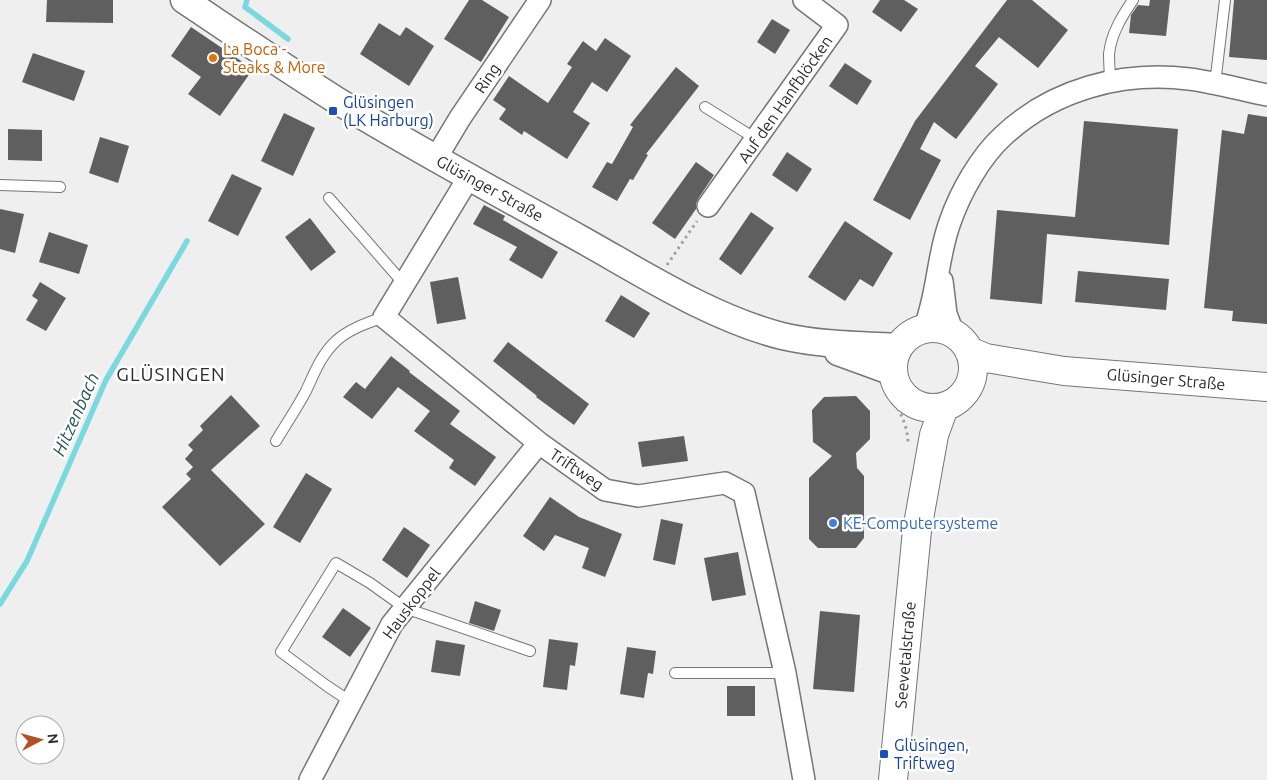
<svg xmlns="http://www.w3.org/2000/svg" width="1267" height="780" font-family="Ubuntu,sans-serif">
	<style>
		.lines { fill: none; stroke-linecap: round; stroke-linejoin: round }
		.stream { stroke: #79d9de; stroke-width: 5.5 }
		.building { fill: #5f5f60 }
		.service-casing { stroke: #757676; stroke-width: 12 }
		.minor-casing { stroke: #757676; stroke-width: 24 }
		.tertiary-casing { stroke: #757676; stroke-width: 29 }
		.secondary-casing { stroke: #757676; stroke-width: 30 }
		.path { stroke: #a0a0a0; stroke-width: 3; stroke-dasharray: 2.5 4; stroke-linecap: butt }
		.service { stroke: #fff; stroke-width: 10 }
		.minor { stroke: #fff; stroke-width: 21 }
		.tertiary { stroke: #fff; stroke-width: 26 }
		.secondary { stroke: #fff; stroke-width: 28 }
		.food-dot { fill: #e8710a; stroke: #fff; stroke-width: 2 }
		.transit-dot { fill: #1a4fb4; stroke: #fff; stroke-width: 2 }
		.shop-dot { fill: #3f7fe0; stroke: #fff; stroke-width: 2 }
		.labels { text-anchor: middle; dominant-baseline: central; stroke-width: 5; stroke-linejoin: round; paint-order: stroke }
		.food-label { font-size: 16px; fill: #c56008; stroke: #fff; text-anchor: start }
		.street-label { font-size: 16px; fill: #2b2b2b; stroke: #fff }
		.transit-label { font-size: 16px; fill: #164399; stroke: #fff; text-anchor: start }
		.shop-label { font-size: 16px; fill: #366cbe; stroke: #fff; text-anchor: start }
		.water-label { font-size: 18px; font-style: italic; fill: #275355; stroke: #fff }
		.quarter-label { font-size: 19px; letter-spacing: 1px; fill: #2b2c2c; stroke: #fff }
	</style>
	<rect width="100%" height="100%" fill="#efeff0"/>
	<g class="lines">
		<path class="stream" d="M247,0l-2,7 43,32
			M0,604l27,-43 79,-181 81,-139"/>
	</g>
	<path class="building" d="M47,0h66v23l-67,-1z
		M469,0h13l27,17 -28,45 -37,-23z
		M880,0h24l14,9 -17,23 -29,-20z
		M1007,0h25l36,30 -30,38 -39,-31 -24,29 23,18 -42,55 -22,-17 -14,27 21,11 -31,60 -37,-20 42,-79z
		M1150,0h20l-4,36 -37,-3 2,-18 7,-10 11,1z
		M1234,0h33v60l-38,-3z
		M772,19l18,11 -15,24 -18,-12z
		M379,23l21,13 6,-9 28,19 -25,40 -49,-32z
		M191,27l62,42 -33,47 -32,-22 13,-17 -30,-21z
		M605,38l26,18 -24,36 -15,-10 -19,30 17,11 -23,36 -43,-28 -2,4 -23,-16 7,-10 -13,-9 16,-24 39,27 24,-36 -5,-3 16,-23 13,10z
		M33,53l52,18 -11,30 -52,-19z
		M845,63l27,18 -15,24 -28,-19z
		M676,67l23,19 -53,68 2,1 -15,25 -3,-1 -13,22 -25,-14 15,-25 5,2 21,-37 -3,-2z
		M284,113l31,15 -22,48 -32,-15z
		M1248,114l19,3v207l-35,-3 1,-10 -29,-3 18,-178 22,4z
		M1084,121l94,8 -9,116 -122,-11 -5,70 -52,-5 7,-89 78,7z
		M8,129l34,1v31l-34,-1z
		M100,137l29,9 -11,37 -29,-10z
		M787,152l25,17 -15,23 -25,-17z
		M696,162l18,13 -16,24 -2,5v5l-21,30 -23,-16z
		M232,174l30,14 -24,48 -30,-15z
		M484,205l21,11 -2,4 55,32 -16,27 -33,-19 8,-13 -44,-23z
		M0,209l24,5 -9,39 -15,-4z
		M751,212l23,16 -33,47 -22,-16z
		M310,218l26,34 -25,19 -26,-34z
		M845,221l48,32 -20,34 -13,-8 -15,22 -37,-24z
		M49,232l39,13 -9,29 -40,-12z
		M1078,271l91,8 -3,31 -91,-8z
		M458,277l8,42 -29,5 -7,-42z
		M40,282l26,16 -20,33 -20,-11 12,-20 -6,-4z
		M621,295l29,18 -16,25 -29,-17z
		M508,342l81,62 -15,21 -38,-28 1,-1 -44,-35z
		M391,356l19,15 -1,1 51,39 -10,13 46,33 -21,29 -26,-18 5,-8 -40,-29 16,-20 -32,-24 -26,32 -29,-22 13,-15 9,7z
		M231,395l29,31 -49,44 54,54 -45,42 -58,-59 29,-28 -5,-5 7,-7 -8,-8 8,-9 -5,-5 15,-15 -3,-4z
		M856,396l14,15v28l-14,14 1,15 7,8v62l-8,10h-38l-9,-9v-61l23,-22 -19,-14 -1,-32 12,-13z
		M684,436l4,25 -46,6 -4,-25z
		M306,473l26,16 -32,54 -27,-16z
		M550,497l29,20 43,17 -17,43 -23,-9 7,-20 -34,-13 -11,16 -21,-15z
		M661,519l22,5 -8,41 -22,-5z
		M404,527l26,18 -23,33 -25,-18z
		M738,552l8,43 -34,6 -8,-43z
		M475,601l26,9 -7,21 -25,-8z
		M343,608l28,20 -21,29 -28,-20z
		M820,611l40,4 -6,77 -41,-3z
		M549,639l29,4 -3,23 -5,-1 -3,25 -24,-3z
		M436,640l29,5 -5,31 -29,-4z
		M627,647l29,4 -3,23 -5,-1 -4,25 -24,-4z
		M727,686h28v30h-28z"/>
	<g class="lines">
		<defs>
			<path id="service" d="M1110,82c0,-9 -1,-19 -1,-28 2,-20 13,-38 24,-54
				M1215,84l10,-84
				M705,107l51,32
				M0,185l60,2
				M329,198l75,86
				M276,441c10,-17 21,-33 30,-50 8,-17 15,-36 30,-50 13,-12 31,-18 48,-24
				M675,673h110
				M351,702l-24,-16 -46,-34 55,-89 34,20 35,25 125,43"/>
			<path id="minor" d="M436,158l24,-40 80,-118
				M469,177l-85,140 155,126 66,47 33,6 87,-13 19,10 41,180 19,107
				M708,206l129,-181 -33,-25
				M942,281l4,33 7,19
				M924,329c14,-34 13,-72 26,-107 10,-29 30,-65 53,-86 50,-47 119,-65 186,-57 25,3 53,11 78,16
				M310,780l82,-156 147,-181"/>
			<path id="tertiary" d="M184,0c51,34 101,68 152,100 80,49 162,93 243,138 63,35 132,80 203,98 38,9 78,9 117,11
				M838,352l55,20"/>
			<path id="secondary" d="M893 368a40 40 0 1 1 80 0a40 40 0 1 1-80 0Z
				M969,351l17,7 78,13 203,16
				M893,780l24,-250 17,-95 10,-28"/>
		</defs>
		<use href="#service" class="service-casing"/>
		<use href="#minor" class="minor-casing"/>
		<use href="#tertiary" class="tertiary-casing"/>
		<use href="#secondary" class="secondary-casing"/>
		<path class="path" d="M667,265l30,-44
			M887,392c12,18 21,31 21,53"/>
		<use href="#service" class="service"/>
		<use href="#minor" class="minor"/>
		<use href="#tertiary" class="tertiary"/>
		<use href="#secondary" class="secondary"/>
	</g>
	<circle class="food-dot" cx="213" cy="58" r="5"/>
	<g class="transit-dot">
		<rect x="328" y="106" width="10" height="10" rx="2.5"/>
		<rect x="879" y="749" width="10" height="10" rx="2.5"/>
	</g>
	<circle class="shop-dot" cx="833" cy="523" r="5"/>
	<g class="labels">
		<g class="food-label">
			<text x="223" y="49">La Boca -<tspan x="223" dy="18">Steaks &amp; More</tspan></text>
		</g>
		<g class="street-label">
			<text transform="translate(487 78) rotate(-56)">Ring</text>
			<text transform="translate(785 99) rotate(-55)">Auf den Hanfblöcken</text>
			<text transform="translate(490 188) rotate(29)">Glüsinger Straße</text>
			<text transform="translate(1166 379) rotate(5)">Glüsinger Straße</text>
			<text transform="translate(577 469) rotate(34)">Triftweg</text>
			<text transform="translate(411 603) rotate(-53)">Hauskoppel</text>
			<text transform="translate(905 655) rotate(-85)">Seevetalstraße</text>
		</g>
		<g class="transit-label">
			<text x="343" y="102">Glüsingen<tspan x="343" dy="18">(LK Harburg)</tspan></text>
			<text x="894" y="745">Glüsingen,<tspan x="894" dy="18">Triftweg</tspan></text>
		</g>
		<g class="shop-label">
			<text x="843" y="523">KE-Computersysteme</text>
		</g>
		<g class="water-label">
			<text transform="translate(75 414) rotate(-66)">Hitzenbach</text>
		</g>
		<g class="quarter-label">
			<text x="171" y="374">GLÜSINGEN</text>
		</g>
	</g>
	<g transform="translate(40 740) rotate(84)"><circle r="24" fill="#ffffff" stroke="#aaaaaa"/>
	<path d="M0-4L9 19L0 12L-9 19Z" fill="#b65024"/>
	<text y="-8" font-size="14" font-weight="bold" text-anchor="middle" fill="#2b2b2b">N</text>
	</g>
</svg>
